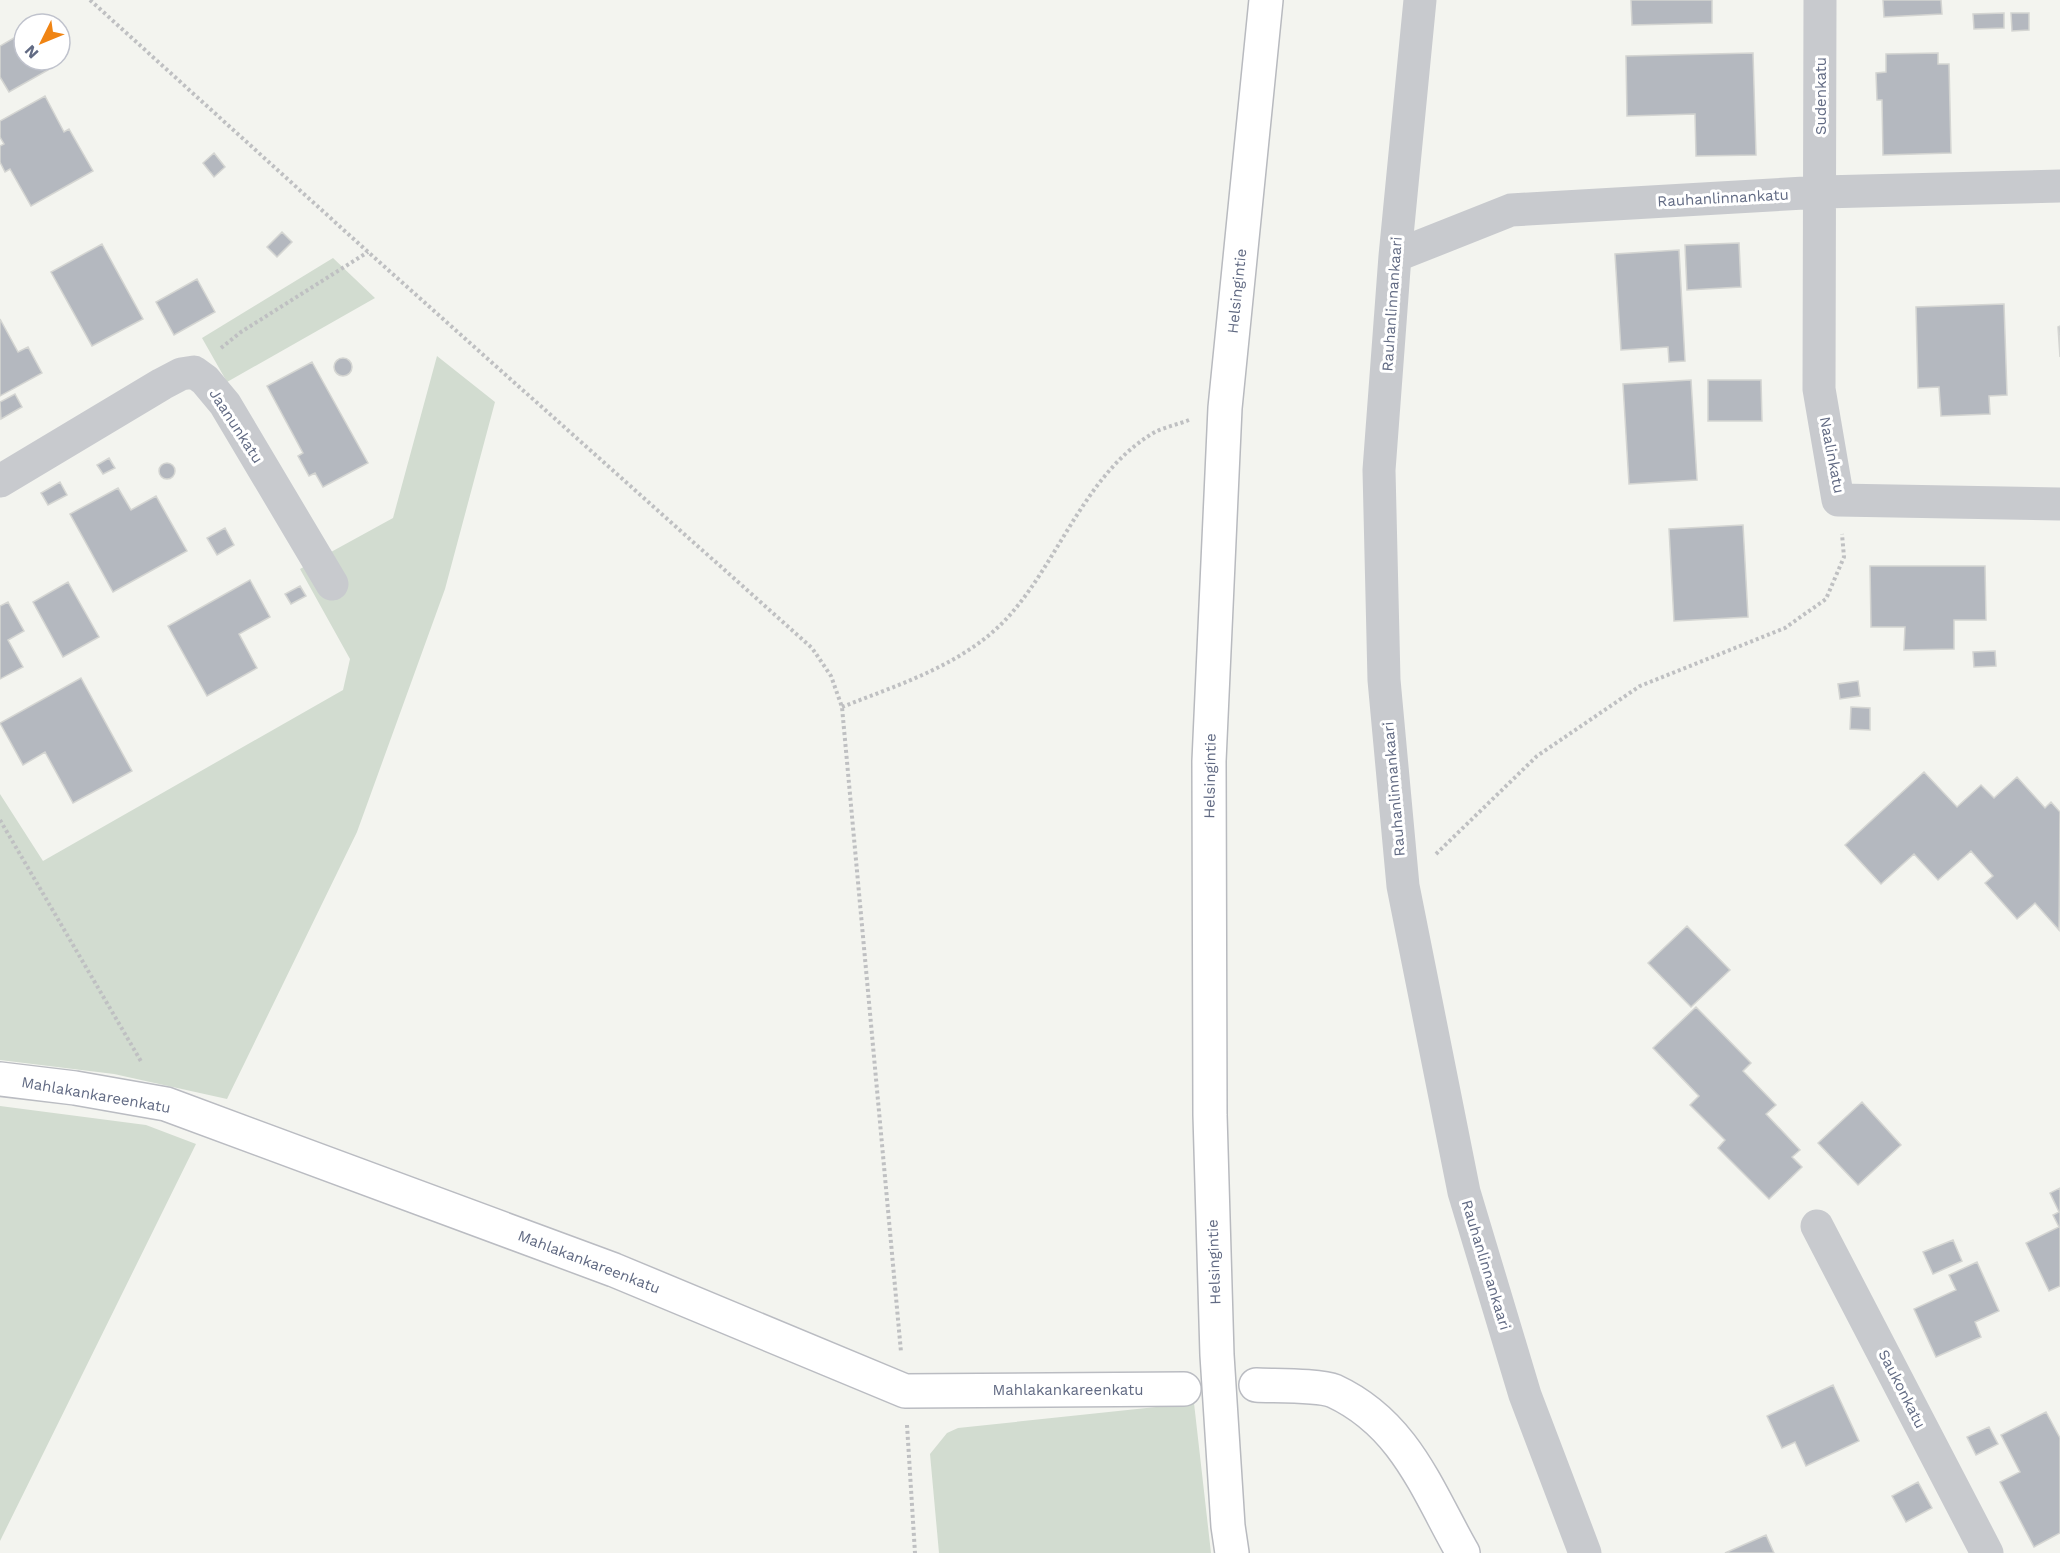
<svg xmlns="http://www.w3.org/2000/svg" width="2060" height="1553" font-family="'Work Sans',sans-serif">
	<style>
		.green { fill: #d2dcd0 }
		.building { fill: #b4b8bf; stroke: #d4d5d2; stroke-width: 1.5 }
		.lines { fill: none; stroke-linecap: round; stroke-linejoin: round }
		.secondary-casing { stroke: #babcc2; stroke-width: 36 }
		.primary-casing { stroke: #b8babf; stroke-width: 36 }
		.path { stroke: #bfc0c2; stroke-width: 4; stroke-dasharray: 3 3; stroke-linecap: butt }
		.street { stroke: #c8cace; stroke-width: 33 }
		.secondary { stroke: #fff; stroke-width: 33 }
		.primary { stroke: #fff; stroke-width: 33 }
		.labels { text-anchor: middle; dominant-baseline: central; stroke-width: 6; stroke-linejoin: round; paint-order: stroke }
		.street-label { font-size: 15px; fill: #616a83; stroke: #fff }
	</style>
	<rect width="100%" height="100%" fill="#f3f4ef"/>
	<path class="green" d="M333,258l42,40 -148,84 -25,-44z
		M437,356l58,46 -50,187 -88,243 -130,267 -113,-25 -114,-14v-266l43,67 300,-171 7,-31 -50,-90 93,-51z
		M0,1106l146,19 50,19 -196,397z
		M1194,1403l17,150h-272l-9,-99 17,-21 11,-5z"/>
	<path class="building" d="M1631,0h81v23l-80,2z
		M1883,0h58l1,14 -58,3z
		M2004,13v15l-30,1 -1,-15z
		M2011,13h18v17l-17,1z
		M24,32v28h18l6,10 -39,22 -9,-15v-31z
		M1753,53l3,102 -60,1 -1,-42 -68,2 -1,-60z
		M1938,53v11h11l2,89 -68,2 -1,-55h-5l-1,-27 10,-1v-18z
		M45,96l19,36 5,-3 24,42 -62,35 -21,-37 -5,3 -5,-10v-16l4,-2 -4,-7v-16z
		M214,153l11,14 -11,10 -11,-14z
		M282,232l10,10 -15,15 -10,-10z
		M1739,243l2,44 -54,3 -2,-45z
		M102,244l41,75 -51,27 -41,-74z
		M1679,250l6,111 -16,1 -1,-15 -47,3 -6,-96z
		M197,279l18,33 -41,23 -18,-33z
		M2004,304l3,91 -18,1 1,18 -49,2 -2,-29 -21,1 -2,-81z
		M0,319l18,33 10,-5 14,26 -42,23z
		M2060,326v31l-2,-30z
		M334 367a9 9 0 1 1 18 0a9 9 0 1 1-18 0Z
		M312,362l56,101 -45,24 -8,-14 -6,3 -11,-20 5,-3 -36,-67z
		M1691,380l6,100 -68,4 -6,-100z
		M1708,380h53l1,41h-54z
		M15,394l7,13 -21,12 -1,-17z
		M109,458l6,10 -12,6 -6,-9z
		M159 471a8 8 0 1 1 16 0a8 8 0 1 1-16 0Z
		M60,482l7,13 -19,10 -7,-12z
		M118,488l13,22 25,-14 31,55 -74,41 -43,-78z
		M1743,525l5,92 -74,4 -5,-92z
		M225,528l9,17 -17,10 -10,-17z
		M1870,566h115l1,54h-32v29l-50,1 1,-23h-34z
		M250,580l20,37 -31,17 18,34 -50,28 -39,-70z
		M68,582l31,55 -36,20 -30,-55z
		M300,586l6,10 -15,8 -6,-10z
		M8,602l16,29 -16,9 15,27 -23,12v-73z
		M1995,651l1,15 -22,1 -1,-15z
		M81,678l51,93 -59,32 -28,-51 -22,13 -23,-42z
		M1858,681l2,15 -20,3 -2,-15z
		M1851,707l19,1v22l-20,-1z
		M1924,772l33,35 24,-22 13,13 23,-21 28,31 6,-6 9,10 -1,118 -24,-27 -18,16 -32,-36 8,-7 -22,-25 -33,29 -24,-26 -33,30 -36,-39z
		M1687,926l43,44 -39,37 -43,-44z
		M1696,1007l55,56 -8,8 33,34 -10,9 34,36 -8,7 10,10 -33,32 -51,-51 7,-8 -35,-35 9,-9 -46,-48z
		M1862,1102l39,43 -43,40 -40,-42z
		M2060,1188v98l-11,5 -23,-48 33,-16 -6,-12 6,-3 -9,-19z
		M1953,1240l9,21 -29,13 -10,-22z
		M1977,1262l22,49 -24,11 6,15 -45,20 -22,-48 42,-19 -7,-15z
		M1833,1385l26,56 -53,25 -11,-24 -13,6 -15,-32z
		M2046,1412l14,26v95l-26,14 -34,-65 20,-10 -19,-37z
		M1989,1427l9,17 -22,11 -9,-18z
		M1918,1482l14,26 -26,14 -14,-26z
		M1766,1535l8,18h-49z"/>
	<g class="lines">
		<defs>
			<path id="secondary" d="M0,1079l75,9 91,16 448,166 291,121 279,-2
				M1256,1385c17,1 64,0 78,6 71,33 93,99 129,162"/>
			<path id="primary" d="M1232,1553l-4,-27 -11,-171 -7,-240 -1,-354 16,-353 41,-408"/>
		</defs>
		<use href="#secondary" class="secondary-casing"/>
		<use href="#primary" class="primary-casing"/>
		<path class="path" d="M90,0l278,252 444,396 19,28 11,31 59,645
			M221,348l20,-16 127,-80
			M842,707c58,-23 124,-43 167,-91 51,-57 77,-144 146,-184 10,-5 24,-8 34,-12
			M0,820l142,243
			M1436,854l101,-98 103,-70 145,-58 41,-29 18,-42 -2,-23
			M907,1425l8,128"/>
		<path class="street" d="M1420,0l-25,256 -16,214 5,210 19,206 61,306 61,203 60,158
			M1820,0l-1,389 19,111 222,4
			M1395,256l116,-46 311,-18 238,-6
			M0,481l162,-97 19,-10 13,-2 11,8 20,24 107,180
			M1817,1226l170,327"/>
		<use href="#secondary" class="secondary"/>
		<use href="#primary" class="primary"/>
	</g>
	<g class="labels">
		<g class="street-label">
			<text transform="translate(1821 96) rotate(-90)">Sudenkatu</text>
			<text transform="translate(1723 198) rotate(-3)">Rauhanlinnankatu</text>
			<text transform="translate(1237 291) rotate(-84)">Helsingintie</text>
			<text transform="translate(1392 304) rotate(-86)">Rauhanlinnankaari</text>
			<text transform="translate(236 426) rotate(57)">Jaanunkatu</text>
			<text transform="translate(1832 455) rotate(79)">Naalinkatu</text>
			<text transform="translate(1210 776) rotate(-89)">Helsingintie</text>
			<text transform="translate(1394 789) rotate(-95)">Rauhanlinnankaari</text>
			<text transform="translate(96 1095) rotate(10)">Mahlakankareenkatu</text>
			<text transform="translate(589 1262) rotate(21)">Mahlakankareenkatu</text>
			<text transform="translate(1214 1262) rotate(-92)">Helsingintie</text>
			<text transform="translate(1486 1265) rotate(73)">Rauhanlinnankaari</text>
			<text transform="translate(1902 1389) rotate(63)">Saukonkatu</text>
			<text x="1068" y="1390">Mahlakankareenkatu</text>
		</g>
	</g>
	<g transform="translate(42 42) rotate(227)"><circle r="28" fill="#ffffff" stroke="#c0c3cd" stroke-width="1.5"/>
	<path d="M0-4.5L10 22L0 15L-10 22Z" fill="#f08413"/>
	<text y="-9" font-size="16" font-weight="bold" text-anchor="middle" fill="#616a83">N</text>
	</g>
</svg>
